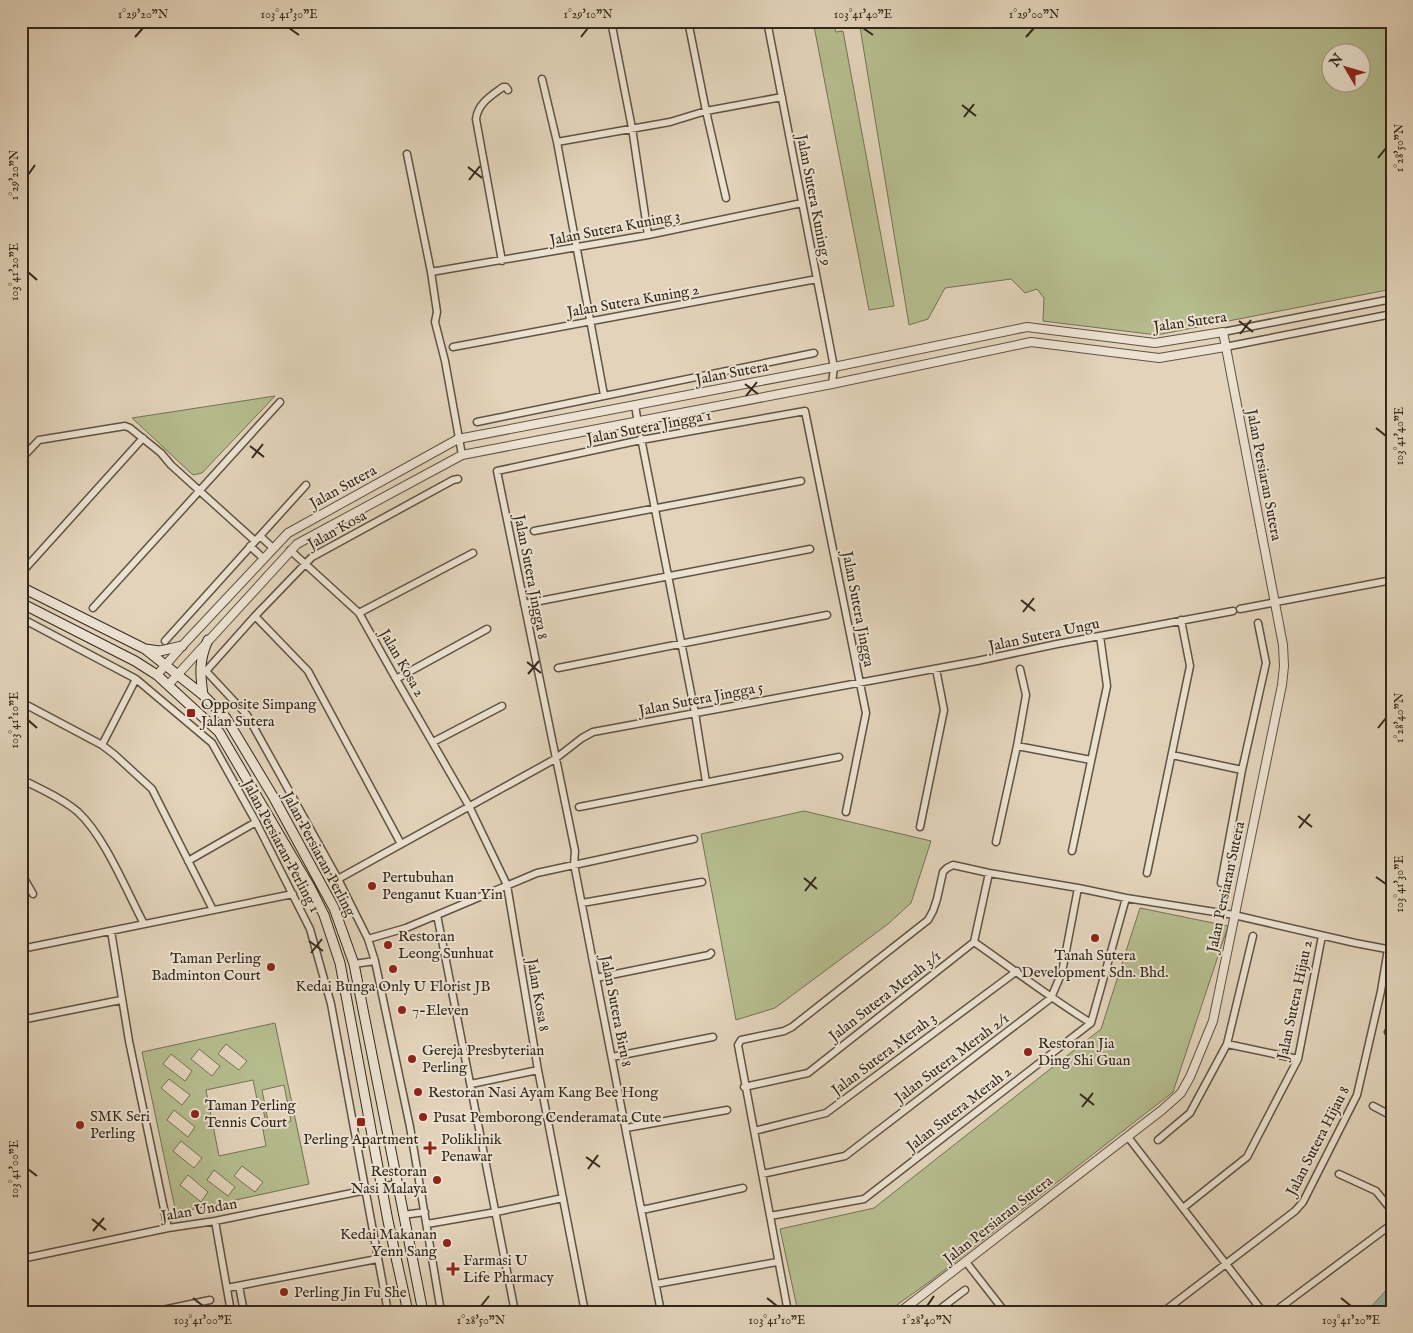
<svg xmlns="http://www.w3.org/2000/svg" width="1413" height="1333" font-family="'IM FELL English',serif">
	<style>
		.green { fill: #b5bc8e; stroke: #747254; fill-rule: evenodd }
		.water { fill: #96b9a9; stroke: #6e7f70 }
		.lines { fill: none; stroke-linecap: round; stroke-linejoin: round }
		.minor-casing { stroke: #5f5342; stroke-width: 9 }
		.tertiary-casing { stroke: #5f5342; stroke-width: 10 }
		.secondary-casing { stroke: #33281a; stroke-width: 11 }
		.minor { stroke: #ece2d2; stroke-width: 6 }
		.tertiary { stroke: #ece2d2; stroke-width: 8 }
		.secondary { stroke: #ece2d2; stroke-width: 9 }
		.ticks { fill: none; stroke: #33281a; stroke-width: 2 }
		.poi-dot { fill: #8f2418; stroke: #ece2d2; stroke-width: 2 }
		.labels { text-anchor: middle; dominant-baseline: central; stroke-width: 4; stroke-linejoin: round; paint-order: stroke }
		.street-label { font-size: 15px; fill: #33281a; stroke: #ece2d2 }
		.poi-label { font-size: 15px; fill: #33281a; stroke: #ece2d2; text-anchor: start }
		.neatline { fill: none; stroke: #33281a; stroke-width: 2 }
		.ticks-label { font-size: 12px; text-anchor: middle; fill: #33281a }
	</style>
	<rect width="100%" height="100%" fill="#e2d3ba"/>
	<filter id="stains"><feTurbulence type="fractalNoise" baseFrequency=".004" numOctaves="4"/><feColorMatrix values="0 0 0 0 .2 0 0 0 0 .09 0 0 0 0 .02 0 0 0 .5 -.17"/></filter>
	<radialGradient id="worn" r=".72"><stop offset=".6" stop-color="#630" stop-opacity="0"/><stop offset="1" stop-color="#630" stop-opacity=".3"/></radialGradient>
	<path class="green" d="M813,21h19l4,11 7,-1 51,275 -25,4z
		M859,21h533v268l-235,46 -114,-14 1,-23 -7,-9 -12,4 -14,-14 -66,9 -17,31 -19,6zM1360,52v30h-30v-30z
		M275,396l-73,77 -9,2 -61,-57z
		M804,811l127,30 -20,62 -23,21 -113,84 -39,12 -35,-186z
		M1140,908l88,18 -55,166 -244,190 -42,30h-89l-18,-83 94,-21 227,-179z
		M275,1023l34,161 -133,29 -34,-161zM226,1044l21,17 -8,9 -21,-16zM199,1049l21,17 -8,10 -21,-17zM171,1054l21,17 -7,10 -22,-17zM169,1079l21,16 -8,10 -21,-17zM253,1080l6,29h4l2,9 -4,1 5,27 -47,10 -13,-66zM284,1085l7,36 -22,5 -7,-36zM174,1110l21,17 -7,10 -21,-17zM181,1141l21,17 -8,10 -21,-17zM242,1166l21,16 -8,10 -21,-16zM214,1170l21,17 -7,9 -21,-16zM188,1175l20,17 -7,10 -21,-17z"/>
	<path class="water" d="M1392,1284v28h-26z"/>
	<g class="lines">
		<defs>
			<path id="minor" d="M611,21l21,107 16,107
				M688,21l18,90 20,87
				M767,21l67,346 -2,17
				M542,79l15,63 47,253
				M557,142l113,-20 36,-11 76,-14
				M407,154l24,118 6,40 -2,10 10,39 17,94
				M502,261l-26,-142c2,-16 15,-23 27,-32h3l2,3
				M431,272l217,-37 154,-32
				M1223,332l169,-33
				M453,347l364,-68
				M1225,347l167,-33
				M635,405l4,25
				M477,422l337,-69
				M641,438l54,275 11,69
				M21,459l18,-19 86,-14 5,2 31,25 10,12 84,76
				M534,531l267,-50
				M260,536l13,12
				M250,546l14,13
				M290,550l69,63 37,66 73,127 38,79 31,185 47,242
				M23,571l120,-133
				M524,604l286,-55
				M93,608l187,-206
				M1240,609l152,-29
				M359,613l114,-60
				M255,616l53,55 93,173
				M21,618l115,61 76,64 44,79 54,107 21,75 57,308
				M165,641l141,-156
				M558,668l269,-53
				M396,679l91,-50
				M21,702l81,43 13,10 37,34 61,121
				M433,742l69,-36
				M102,745l34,-66
				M1017,746l74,14
				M1172,755l70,15
				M21,779c19,10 41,19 57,33 27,25 48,78 66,112
				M579,807l260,-50
				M920,827l24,-117 -8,-41
				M996,842l21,-96 9,-51 -6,-26
				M1072,851l35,-165 -7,-50
				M188,861l68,-39
				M1147,873l43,-207 -9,-46
				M21,877l4,3 8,14
				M338,879l217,-120 27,-21 11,-6 384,-71 80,-17 176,-33
				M1221,883l21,-113 24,-107 -8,-40
				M582,903l120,-21
				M437,915l78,397
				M111,931l18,110 39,187
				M368,939l38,-11 131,-55 157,-34
				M974,942c39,27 76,56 117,81
				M21,949l272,-55
				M354,964l21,-3
				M596,978l113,-23 2,-2
				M21,1020l100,-20
				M1388,1032h4
				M1227,1044l26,-108
				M612,1057l101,-20
				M471,1084l67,-14
				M744,1087l64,-14 166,-131 15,-69
				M1373,1106l19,10
				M626,1128l101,-18
				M754,1131l72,-18 191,-142
				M1128,1137l135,175
				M1158,1140l32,-27 37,-69 71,15
				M762,1174l83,-18 206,-158 11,-26 16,-84
				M1339,1174l37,17 16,20
				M1183,1208l64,-51 51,-98 24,-123
				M642,1210l101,-22
				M403,1215l22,-3
				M770,1216l94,-17 227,-176 35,-125
				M215,1221l16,91
				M427,1224l69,-12 67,-14
				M21,1259l147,-31 47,-7 181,-37
				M966,1262l39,50
				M656,1284l121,-22
				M239,1286l5,26
				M227,1288l150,-29
				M153,1312l57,-12
				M441,1312l-31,-185 -35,-166 -7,-22 -30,-60 -91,-164 -41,-44 49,-55 57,-59 141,-77 5,-1
				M661,1312l-87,-448 1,-13 -78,-380 144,-31 164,-29 61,302 -20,99
				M788,1312l-50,-267 3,-5 43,-9 8,-4 136,-107 5,-9 4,-12 6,-27 4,-4 6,-3 36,8 89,15 48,10 108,17 121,28 37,7
				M936,1312l29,-22
				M1163,1312l132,-101 8,-9 54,-107 24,-104 7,-42
				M1274,1312l118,-88"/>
			<path id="tertiary" d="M157,675l25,-29 106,-113 170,-94 376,-72 193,-40 128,16 68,-11 60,313 1,21 -2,19 -69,336 -23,56 -9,16 -19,17 -262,202
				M169,684l128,-140 165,-89 370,-71 199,-42 128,16 66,-11"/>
			<path id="secondary" d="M21,587l124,62 58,46 23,23 48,80 60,110 20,56 69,348
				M21,603l114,58 22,14 62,57 91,155 14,28 16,48 48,258 20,91
				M145,649l15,2 22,-5
				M203,695c-3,-22 -4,-35 5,-55"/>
		</defs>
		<use href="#minor" class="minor-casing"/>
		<use href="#tertiary" class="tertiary-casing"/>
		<use href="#secondary" class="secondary-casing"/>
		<use href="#minor" class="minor"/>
		<use href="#tertiary" class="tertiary"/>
		<use href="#secondary" class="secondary"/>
	</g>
	<path class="ticks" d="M289,28l10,7M863,28l10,7M135,37l8,-9M581,37l7,-9M1026,37l8,-9M962,105l14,11M964,117l10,-13M1378,158l8,-10M468,167l14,11M28,175l7,-10M469,180l11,-14M28,272l9,8M1239,321l14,11M1240,334l11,-14M745,384l13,10M746,396l11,-14M1376,428l10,8M250,446l14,11M252,458l11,-14M1021,600l14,11M1023,612l11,-14M527,662l14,11M528,674l11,-13M28,720l9,8M1378,728l8,-10M1298,816l14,11M1299,828l11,-14M1376,877l10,7M804,878l13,11M805,891l11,-14M309,941l14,10M311,953l11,-14M1080,1094l14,11M1082,1107l11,-14M586,1157l14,10M28,1169l9,7M588,1169l10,-14M92,1219l14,11M93,1231l11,-13M193,1298l10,8M767,1298l10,8M1341,1298l10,8M481,1306l8,-10M927,1306l7,-10"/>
	<g class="poi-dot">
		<rect x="186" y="708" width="10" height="10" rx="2.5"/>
		<circle cx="372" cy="886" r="5"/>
		<circle cx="1095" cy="938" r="5"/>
		<circle cx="388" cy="945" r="5"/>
		<circle cx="271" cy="967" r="5"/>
		<circle cx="393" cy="969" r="5"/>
		<circle cx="402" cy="1010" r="5"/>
		<circle cx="1028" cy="1052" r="5"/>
		<circle cx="412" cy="1059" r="5"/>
		<circle cx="418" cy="1092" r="5"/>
		<circle cx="195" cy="1114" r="5"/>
		<circle cx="423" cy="1117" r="5"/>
		<rect x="356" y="1117" width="10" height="10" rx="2.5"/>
		<circle cx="80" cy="1125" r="5"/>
		<path d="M427.5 1140.5h5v5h5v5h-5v5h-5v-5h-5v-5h5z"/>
		<circle cx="437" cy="1180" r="5"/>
		<circle cx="447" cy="1243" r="5"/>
		<path d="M450.5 1261.5h5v5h5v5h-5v5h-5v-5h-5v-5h5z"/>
		<circle cx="284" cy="1292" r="5"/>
	</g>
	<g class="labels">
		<g class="street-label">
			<text transform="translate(814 200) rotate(79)">Jalan Sutera Kuning 9</text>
			<text transform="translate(615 228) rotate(-11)">Jalan Sutera Kuning 3</text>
			<text transform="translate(633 301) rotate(-10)">Jalan Sutera Kuning 2</text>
			<text transform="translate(1190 322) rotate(-8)">Jalan Sutera</text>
			<text transform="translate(732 373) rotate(-11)">Jalan Sutera</text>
			<text transform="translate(649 427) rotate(-11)">Jalan Sutera Jingga 1</text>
			<text transform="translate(1264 475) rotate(79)">Jalan Persiaran Sutera</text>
			<text transform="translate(343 487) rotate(-29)">Jalan Sutera</text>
			<text transform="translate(337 530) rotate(-29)">Jalan Kosa</text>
			<text transform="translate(531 577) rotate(79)">Jalan Sutera Jingga 8</text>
			<text transform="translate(858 609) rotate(79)">Jalan Sutera Jingga</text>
			<text transform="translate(1044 635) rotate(-12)">Jalan Sutera Ungu</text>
			<text transform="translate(402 663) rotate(60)">Jalan Kosa 2</text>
			<text transform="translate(701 699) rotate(-11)">Jalan Sutera Jingga 5</text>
			<text transform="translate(281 846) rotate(62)">Jalan Persiaran Perling 1</text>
			<text transform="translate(319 854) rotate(62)">Jalan Persiaran Perling</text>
			<text transform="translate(1226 887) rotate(-78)">Jalan Persiaran Sutera</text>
			<text transform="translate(538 995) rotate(80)">Jalan Kosa 8</text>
			<text transform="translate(885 996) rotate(-38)">Jalan Sutera Merah 3/1</text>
			<text transform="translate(1295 1000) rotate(-78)">Jalan Sutera Hijau 2</text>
			<text transform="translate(616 1011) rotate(79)">Jalan Sutera Biru 8</text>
			<text transform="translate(884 1054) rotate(-37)">Jalan Sutera Merah 3</text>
			<text transform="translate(952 1058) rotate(-37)">Jalan Sutera Merah 2/1</text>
			<text transform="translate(959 1109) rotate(-38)">Jalan Sutera Merah 2</text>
			<text transform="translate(1318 1141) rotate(-63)">Jalan Sutera Hijau 8</text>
			<text transform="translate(199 1210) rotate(-10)">Jalan Undan</text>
			<text transform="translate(998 1220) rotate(-38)">Jalan Persiaran Sutera</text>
		</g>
		<g class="poi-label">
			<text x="201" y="704">Opposite Simpang<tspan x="201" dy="17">Jalan Sutera</tspan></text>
			<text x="382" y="877">Pertubuhan<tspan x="382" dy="17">Penganut Kuan Yin</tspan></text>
			<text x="398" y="936">Restoran<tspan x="398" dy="17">Leong Sunhuat</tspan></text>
			<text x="1095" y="955" text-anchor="middle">Tanah Sutera<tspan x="1095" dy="17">Development Sdn. Bhd.</tspan></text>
			<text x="261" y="958" text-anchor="end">Taman Perling<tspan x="261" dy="17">Badminton Court</tspan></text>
			<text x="393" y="986" text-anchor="middle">Kedai Bunga Only U Florist JB</text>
			<text x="412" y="1010">7-Eleven</text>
			<text x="1038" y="1043">Restoran Jia<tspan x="1038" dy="17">Ding Shi Guan</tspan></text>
			<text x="422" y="1050">Gereja Presbyterian<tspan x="422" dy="17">Perling</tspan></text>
			<text x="428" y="1092">Restoran Nasi Ayam Kang Bee Hong</text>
			<text x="205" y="1105">Taman Perling<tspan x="205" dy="17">Tennis Court</tspan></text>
			<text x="90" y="1116">SMK Seri<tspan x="90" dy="17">Perling</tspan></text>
			<text x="433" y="1117">Pusat Pemborong Cenderamata Cute</text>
			<text x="361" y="1139" text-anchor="middle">Perling Apartment</text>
			<text x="441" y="1139">Poliklinik<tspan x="441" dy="17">Penawar</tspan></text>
			<text x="427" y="1171" text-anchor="end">Restoran<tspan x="427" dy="17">Nasi Malaya</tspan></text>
			<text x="437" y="1234" text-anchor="end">Kedai Makanan<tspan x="437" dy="17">Yenn Sang</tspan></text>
			<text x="463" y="1260">Farmasi U<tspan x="463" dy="17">Life Pharmacy</tspan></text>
			<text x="294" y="1292">Perling Jin Fu She</text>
		</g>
	</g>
	<rect width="1413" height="1333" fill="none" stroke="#e2d3ba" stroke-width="55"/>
	<g transform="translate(1346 68) rotate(308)"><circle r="24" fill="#ece2d2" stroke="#a29888"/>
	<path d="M0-4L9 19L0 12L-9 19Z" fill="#8f2418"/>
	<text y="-8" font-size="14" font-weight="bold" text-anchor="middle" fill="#33281a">N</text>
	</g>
	<rect x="28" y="28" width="1358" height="1278" class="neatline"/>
	<g class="ticks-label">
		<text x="143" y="18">1°29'20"N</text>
		<text x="289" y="18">103°41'30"E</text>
		<text x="588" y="18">1°29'10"N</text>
		<text x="863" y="18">103°41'40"E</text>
		<text x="1034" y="18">1°29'00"N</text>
		<text transform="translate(1399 148) rotate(-90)" y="4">1°28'50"N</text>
		<text transform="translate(14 175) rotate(-90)" y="4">1°29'20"N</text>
		<text transform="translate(14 272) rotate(-90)" y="4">103°41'20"E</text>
		<text transform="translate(1399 436) rotate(-90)" y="4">103°41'40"E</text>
		<text transform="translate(1399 718) rotate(-90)" y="4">1°28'40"N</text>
		<text transform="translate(14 720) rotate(-90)" y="4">103°41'10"E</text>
		<text transform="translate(1399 884) rotate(-90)" y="4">103°41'30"E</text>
		<text transform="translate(14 1169) rotate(-90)" y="4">103°41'00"E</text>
		<text x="203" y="1324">103°41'00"E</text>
		<text x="481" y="1324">1°28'50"N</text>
		<text x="777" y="1324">103°41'10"E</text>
		<text x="927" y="1324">1°28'40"N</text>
		<text x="1351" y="1324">103°41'20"E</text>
	</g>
	<rect width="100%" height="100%" filter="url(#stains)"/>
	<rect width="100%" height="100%" fill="url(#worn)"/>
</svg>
